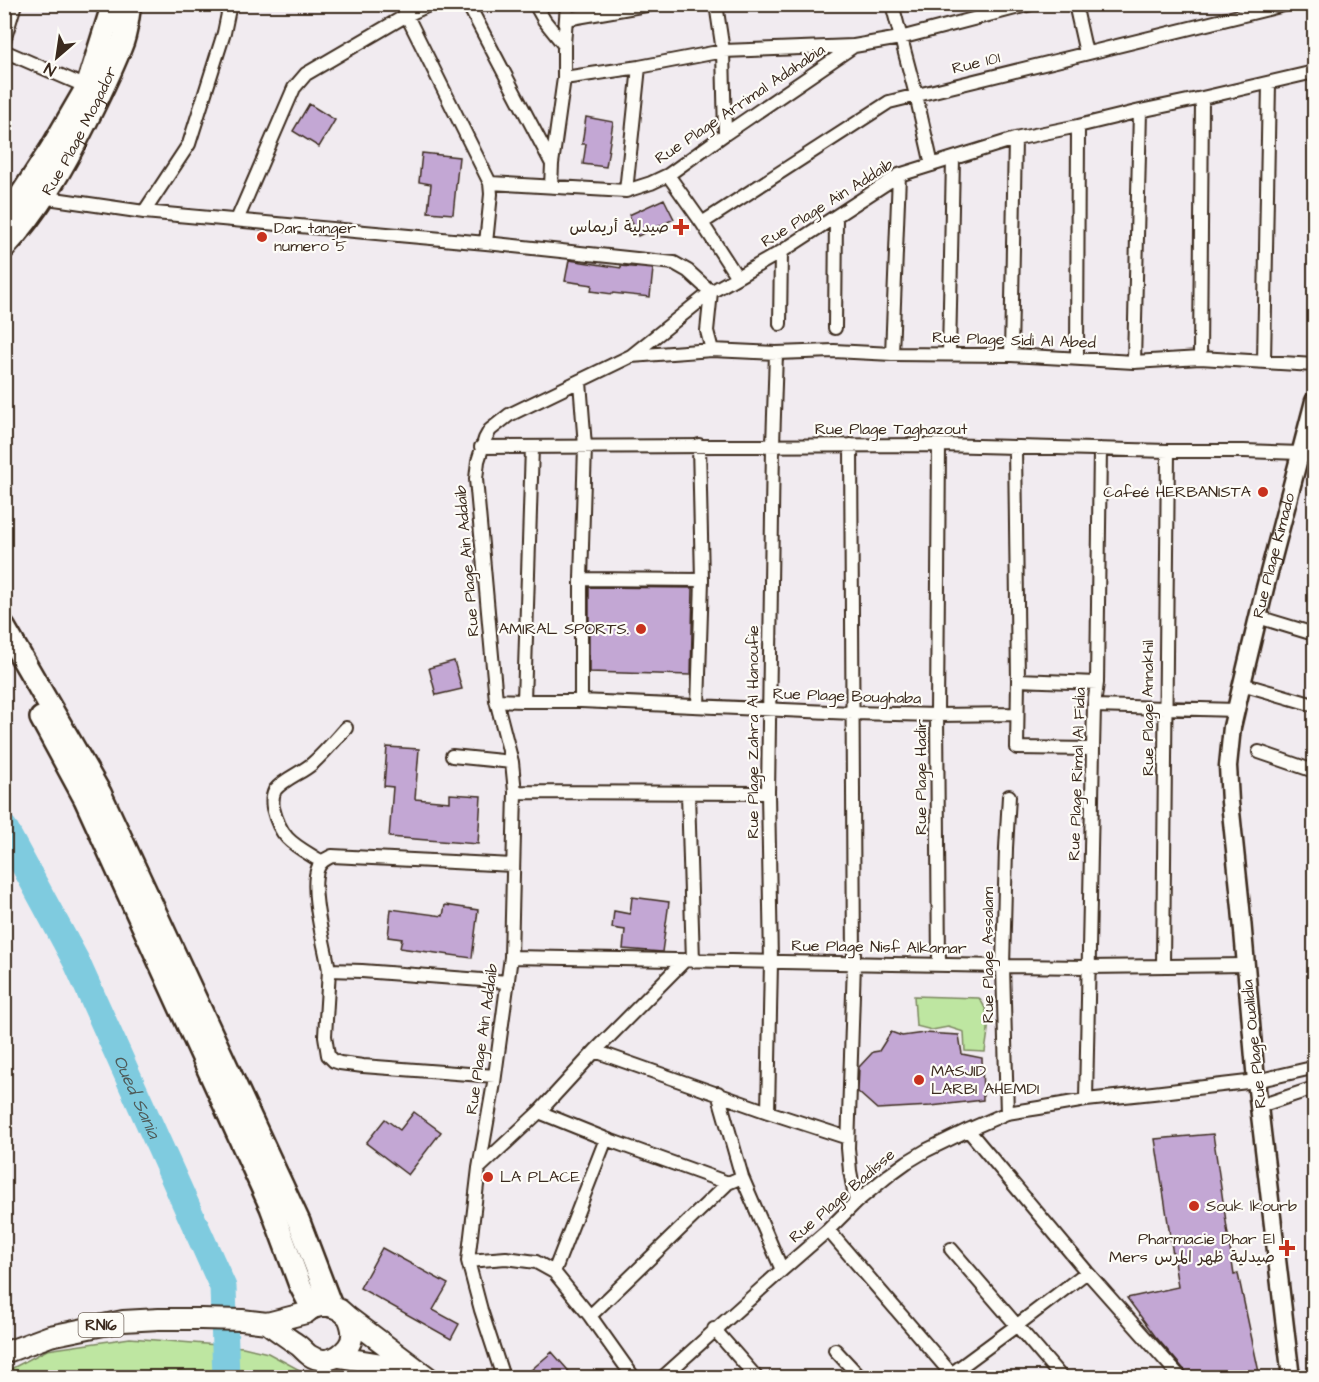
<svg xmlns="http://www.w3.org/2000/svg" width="1319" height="1382" font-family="'Architects Daughter','Playpen Sans Arabic',sans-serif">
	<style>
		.green { fill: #bee6a1; stroke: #7c8860; stroke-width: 1.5 }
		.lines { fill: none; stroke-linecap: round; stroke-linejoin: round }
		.river { stroke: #7fcbdf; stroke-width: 27 }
		.building { fill: #c3a7d4; stroke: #3b2a1e; stroke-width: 1.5 }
		.minor-casing { stroke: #3b2a1e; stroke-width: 16 }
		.tertiary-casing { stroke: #3b2a1e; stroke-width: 21 }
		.primary-casing { stroke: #3b2a1e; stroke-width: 24 }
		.trunk-casing { stroke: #3b2a1e; stroke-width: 26 }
		.minor { stroke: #fdfcf7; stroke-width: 12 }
		.tertiary { stroke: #fdfcf7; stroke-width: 16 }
		.primary { stroke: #fdfcf7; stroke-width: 20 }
		.trunk { stroke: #fdfcf7; stroke-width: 21 }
		.poi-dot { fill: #c8321e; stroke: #fdfcf7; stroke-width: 2 }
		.labels { text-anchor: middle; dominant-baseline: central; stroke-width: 4.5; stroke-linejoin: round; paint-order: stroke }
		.shield { fill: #fdfcf7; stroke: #75695f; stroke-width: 1.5 }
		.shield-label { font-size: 15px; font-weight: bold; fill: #3b2a1e }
		.street-label { font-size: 16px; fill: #3b2a1e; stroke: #fdfcf7 }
		.poi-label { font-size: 16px; fill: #3b2a1e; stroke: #fdfcf7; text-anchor: end }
		.water-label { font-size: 18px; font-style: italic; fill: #4f5a58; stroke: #fdfcf7 }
	</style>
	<rect width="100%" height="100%" fill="#f1ebf0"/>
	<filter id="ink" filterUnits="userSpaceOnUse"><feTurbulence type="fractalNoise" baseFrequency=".0167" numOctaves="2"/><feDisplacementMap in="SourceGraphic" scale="12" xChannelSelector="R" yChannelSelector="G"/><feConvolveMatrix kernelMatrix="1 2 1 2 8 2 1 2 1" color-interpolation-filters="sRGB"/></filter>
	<g filter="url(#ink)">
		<path class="green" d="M914,996l65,2c14,19 9,31 6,54l-20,-1 -1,-19 -16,-5 -16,3 -16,-4z
			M130,1338l113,9 25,6 37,20 20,3h11l16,-5 23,6h-370v-5l42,-22z"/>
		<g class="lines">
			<path class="river" id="s1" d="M4,828l72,133 147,326 3,91"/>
		</g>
		<path class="building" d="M309,104l26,16 -16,27 -26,-16z
			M586,117l27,5 -7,45 -23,-3 3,-20h-4z
			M422,153l37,4 -6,57 -25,-2 3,-28 -12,-2z
			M664,199l10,20 -36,17 -9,-21z
			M569,260l52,8v-2l32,3 -3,28 -38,-4v1l-21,-3 1,-6 -27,-4z
			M589,587l104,1 -2,87 -102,-3z
			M454,661l8,28 -26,6 -7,-27z
			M387,747l32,2 -4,50 35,3v-8l31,2 -3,48 -89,-7 4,-50 -9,-1z
			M632,897l37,5 -7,50 -39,-3 2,-19 -13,-2 2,-17 16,3z
			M445,905l33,5 -6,48 -72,-10 2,-9 -14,-2 3,-28 52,7z
			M891,1032l11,4 22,-3 35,2 3,19 20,4 1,42 -52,6 -54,3 -19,-17 1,-25 14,-15 6,-1z
			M414,1112l27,20 -33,43 -42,-32 19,-24 15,11z
			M1213,1134l21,141 4,-1 22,103h-71l-2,-4 -32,-37 -28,-38 51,-11 -23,-148z
			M382,1248l66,36 -15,26 26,14 -8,15 -91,-51z
			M552,1352l22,25h-51z"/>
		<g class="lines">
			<defs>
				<path id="minor" d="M401,4l89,179 1,11 -5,49
					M468,4l84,160
					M535,4l9,16 20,25
					M716,4l7,47 2,83
					M892,4l24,91 16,70
					M1075,4l11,49
					M566,19l86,-15
					M4,41l11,-37
					M4,51l83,36
					M564,78l75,-11 84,-16 130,-5
					M668,175l34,48 35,54
					M490,183l136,8 25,-8 17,-8 57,-41 129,-88 46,-8 131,-34
					M551,186l1,-22 12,-86v-33l3,-41
					M626,191l13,-124
					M41,197l103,15 342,31 188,20 14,8 23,21 -4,39 5,19
					M144,212l45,-68 35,-111 6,-29
					M237,220l57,-132 12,-14 101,-59 24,-11
					M702,223l187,-121 399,-98
					M780,324l1,-72
					M835,328l1,-111
					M892,354l7,-179
					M949,354l4,-195
					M1011,355l4,-216
					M631,356l81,-6 64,3 58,-2 58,3 119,1 123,7 66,-4 114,7
					M1077,358l1,-232
					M1200,358l2,-260
					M1264,361l5,-278
					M1134,362l6,-251
					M580,382l5,64 -4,133v122
					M851,445l3,518 -6,185 2,23 6,31
					M481,447l458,-2 229,6h76l57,2 13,6
					M1015,447l3,233 -1,68 76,1
					M581,579l121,1
					M1258,617l56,17
					M1018,680l79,3
					M1242,684l72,21
					M496,700l28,1h57l272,12 84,2 80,-1
					M524,701l8,-254
					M698,706l4,-126 -3,-135
					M1094,706l142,4
					M1259,752l55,19
					M452,756l60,6
					M515,792l253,1
					M688,793l5,168
					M322,862c-27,-17 -41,-21 -49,-54 -1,-6 -1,-12 2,-18 10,-12 27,-17 38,-27 12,-11 22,-23 33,-35
					M511,957l492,9 84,1 159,-2
					M939,965l-2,-250 2,-270
					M1163,966l5,-515
					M329,970l-4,66 3,19 6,6 6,2 23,3 132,10
					M508,982l-146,-11 -33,-1c-4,-24 -20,-81 -11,-102 3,-7 8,-9 14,-12l181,9
					M595,1051l173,61 80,26
					M718,1093l24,84 40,93
					M1086,1100l7,-351 1,-43 3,-23 3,-234
					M1260,1106l54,-18
					M539,1112l67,27 122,44 14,-6
					M768,1112l3,-150 -3,-169 5,-348 3,-92
					M1007,1113l-4,-147 3,-118 3,-52
					M968,1130l119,142 94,106
					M479,1168l60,-56 56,-61 90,-91
					M828,1230l127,148
					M951,1249l111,129
					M468,1261l38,-3 30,4 18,10 36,44 44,62
					M554,1272l52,-133
					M590,1316l138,-133
					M714,1329l43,49
					M835,1350l26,28
					M947,1377l69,-51 71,-54
					M501,1378v-7l-20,-61 -13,-49 11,-93 15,-85 17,-126 4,-165 -3,-30 -16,-62 -20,-221 2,-18 7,-22 5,-9 19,-15 122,-59 80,-64 70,-40 118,-77 116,-36 63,-13 62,-15 62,-13 112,-26
					M662,1378l120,-108 46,-40 28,-28 33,-27 18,-13 20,-12 41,-20 39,-17 32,-5 47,-8 67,-7 103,-12 56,-13 2,-3"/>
				<g id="tertiary">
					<path id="s2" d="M1291,1378l-35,-297 -15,-173 -11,-106 -2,-36 4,-39 10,-43 23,-96 49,-187"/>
				</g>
				<path id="primary" d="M267,1323c10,8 21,15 31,22 4,3 7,7 11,10 13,9 28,5 38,-7 8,-9 6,-20 1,-31
					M4,1353l46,-17 73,-15 36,-2h42l41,1 25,3 39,-10 6,-5 9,-2h10l9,4 8,7 81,61
					M339,1357l74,12"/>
				<g id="trunk">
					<path d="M4,221l47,-72 36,-62 26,-83"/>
					<path id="s3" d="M4,248c35,-38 60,-82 83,-128 13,-26 26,-52 36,-79 4,-12 5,-25 7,-37"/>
					<path d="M4,627l96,166 199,429 32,84"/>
					<path d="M41,718l44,81 186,408 29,78 12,23"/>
				</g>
			</defs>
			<use href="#minor" class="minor-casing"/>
			<use href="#tertiary" class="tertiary-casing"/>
			<use href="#primary" class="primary-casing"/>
			<use href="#trunk" class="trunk-casing"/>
			<use href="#minor" class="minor"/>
			<use href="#tertiary" class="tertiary"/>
			<use href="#primary" class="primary"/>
			<use href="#trunk" class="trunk"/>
		</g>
	</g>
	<g class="poi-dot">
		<path d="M678 218h6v6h6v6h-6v6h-6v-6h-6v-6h6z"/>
		<circle cx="262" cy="237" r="6"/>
		<circle cx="1263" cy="492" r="6"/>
		<circle cx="641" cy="629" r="6"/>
		<circle cx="919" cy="1080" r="6"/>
		<circle cx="488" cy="1177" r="6"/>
		<circle cx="1194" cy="1206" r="6"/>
		<path d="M1284 1239h6v6h6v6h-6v6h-6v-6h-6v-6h6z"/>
	</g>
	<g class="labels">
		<rect class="shield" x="78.5" y="1313" width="45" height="24" rx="4.5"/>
		<g class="shield-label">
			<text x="101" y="1325">RN16</text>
		</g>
		<g class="street-label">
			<text transform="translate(976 63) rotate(-14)">Rue 101</text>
			<text transform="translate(740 104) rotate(-34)">Rue Plage Arrimal Adahabia</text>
			<text stroke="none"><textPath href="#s3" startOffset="140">Rue Plage Mogador</textPath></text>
			<text transform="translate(827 203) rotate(-32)">Rue Plage Ain Addaib</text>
			<text transform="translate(1014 340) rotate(2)">Rue Plage Sidi Al Abed</text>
			<text x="891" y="429">Rue Plage Taghazout</text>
			<text stroke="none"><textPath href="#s2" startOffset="831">Rue Plage Kimado</textPath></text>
			<text transform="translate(467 561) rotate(-95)">Rue Plage Ain Addaib</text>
			<text transform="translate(847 696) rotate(2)">Rue Plage Boughaba</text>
			<text transform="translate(1148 708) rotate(-90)">Rue Plage Annakhil</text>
			<text transform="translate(753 732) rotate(-90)">Rue Plage Zahra Al Hanoufie</text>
			<text transform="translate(1077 774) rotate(-88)">Rue Plage Rimal Al Fidia</text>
			<text transform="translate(921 777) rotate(-90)">Rue Plage Hadir</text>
			<text transform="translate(879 947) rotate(1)">Rue Plage Nisf Alkamar</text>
			<text transform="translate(988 955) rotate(-90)">Rue Plage Assalam</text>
			<text transform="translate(482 1039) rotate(-82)">Rue Plage Ain Addaib</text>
			<text transform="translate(1254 1044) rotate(-96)">Rue Plage Oualidia</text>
			<text transform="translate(842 1196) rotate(-41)">Rue Plage Badisse</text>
		</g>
		<g class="poi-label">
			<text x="669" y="227">صيدلية أريماس</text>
			<text x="274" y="228" text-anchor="start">Dar tanger<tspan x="274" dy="18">numero 5</tspan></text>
			<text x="1251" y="492">Cafeé HERBANISTA</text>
			<text x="629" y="629">AMIRAL SPORTS.</text>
			<text x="931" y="1071" text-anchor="start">MASJID<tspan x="931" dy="18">LARBI AHEMDI</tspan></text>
			<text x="500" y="1177" text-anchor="start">LA PLACE</text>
			<text x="1206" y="1206" text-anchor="start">Souk lkourb</text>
			<text x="1275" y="1239">Pharmacie Dhar El<tspan x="1275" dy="18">Mers صيدلية ظهر المرس</tspan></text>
		</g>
		<g class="water-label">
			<text stroke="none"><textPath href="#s1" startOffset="300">Oued Sania</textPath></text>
		</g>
	</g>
	<rect width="1319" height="1382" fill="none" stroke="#fdfcf7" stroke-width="24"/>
	<rect x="12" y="12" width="1295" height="1358" fill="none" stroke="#3b2a1e" stroke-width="2" filter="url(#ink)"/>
	<g transform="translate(57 57) rotate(209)" stroke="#fdfcf7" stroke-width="4.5" paint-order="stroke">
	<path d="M0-4.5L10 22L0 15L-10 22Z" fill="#3b2a1e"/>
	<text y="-9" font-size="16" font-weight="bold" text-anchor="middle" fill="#3b2a1e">N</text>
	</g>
</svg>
